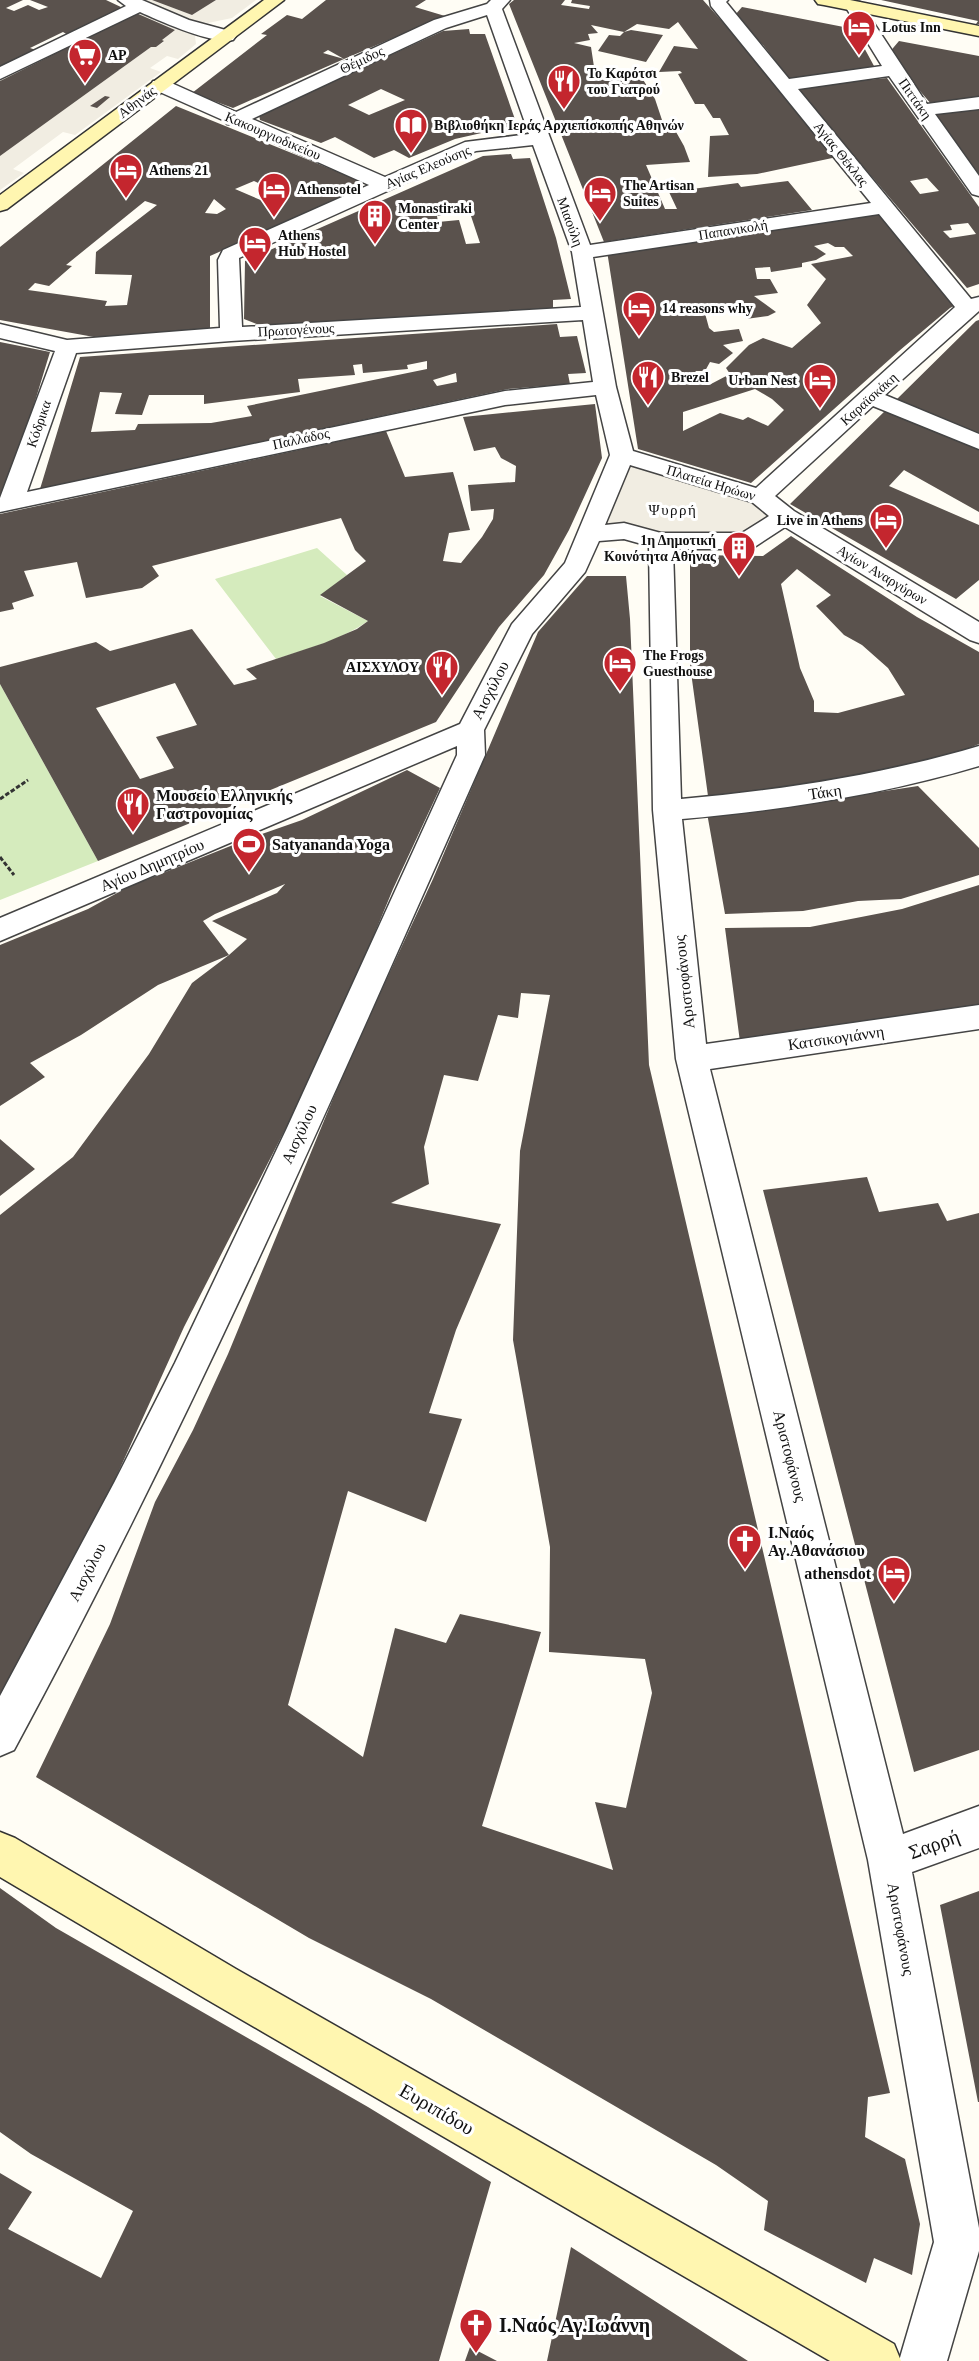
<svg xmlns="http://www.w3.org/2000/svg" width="979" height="2361" font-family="'Times New Roman',serif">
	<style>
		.green { fill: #d5ebbd }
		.plaza { fill: #f1ede2 }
		.building { fill: #5a524d; fill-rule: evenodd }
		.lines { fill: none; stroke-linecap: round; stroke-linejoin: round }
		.street-casing { stroke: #444; stroke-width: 3 }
		.secondary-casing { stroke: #333; stroke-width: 3 }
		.path { stroke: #333; stroke-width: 3; stroke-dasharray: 4.5 2; stroke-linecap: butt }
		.street { fill: #fff; fill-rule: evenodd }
		.secondary { fill: #fff6b0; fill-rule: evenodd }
		.labels { text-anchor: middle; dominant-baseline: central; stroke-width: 6; stroke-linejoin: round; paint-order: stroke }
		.far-poi-label { font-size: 14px; font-weight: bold; fill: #111; stroke: #fff; text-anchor: start }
		.far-street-label { font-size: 14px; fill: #111; stroke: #fff }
		.far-neighbourhood-label { font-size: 15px; letter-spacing: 1.5px; fill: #111; stroke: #fff }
		.street-label { font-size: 16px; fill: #111; stroke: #fff }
		.poi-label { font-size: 16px; font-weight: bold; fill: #111; stroke: #fff; text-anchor: start }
		.near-street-label { font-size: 20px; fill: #111; stroke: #fff }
		.near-poi-label { font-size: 20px; font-weight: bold; fill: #111; stroke: #fff; text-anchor: start }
	</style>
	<rect width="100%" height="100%" fill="#fffdf5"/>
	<path class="green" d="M317,548l30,27 -27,21 48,25c-27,19 -61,28 -92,38l-61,-80z
		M0,684l98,177 -98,39z"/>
	<path class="plaza" d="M138,0h14l40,15 24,-15h40l-24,18 -24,5 -17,-2z
		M137,10l53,23 5,3 1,8 -18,15 -11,-3 -17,12 11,4 -86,63 -12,-3 -50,37 11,4 -24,17v-34l151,-109h5l8,-5 -2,-2 13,-10 -39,-17 -136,68v-4z
		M622,455l138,42 25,19 -38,25 -157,-7z"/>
	<path class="building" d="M0,0h23l-17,8 8,3 14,-6 11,5 9,-3 -18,-7h76l17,8 -55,27 -5,-3 -33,16 6,2 -36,18z
		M152,0h64l-24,15z
		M326,0h100l-11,7 30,9 -101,43 -16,-9 -5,3 21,6 -111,49 -41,-15 75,-58 -6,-1 26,-19 15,4z
		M514,0h51l-4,5 28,4 1,-3 -19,-3 1,-3h131l59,66 75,91 -80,17 -49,3 2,-41 19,-1 -9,-17h-7l-9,-14h-9l-17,-30 4,-1 -2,-2 -21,1 15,-26 24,3 -20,-27 -9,7 -32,-5 -13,8 7,-2 32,5 -17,27 -48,-11 11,-16 11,1 4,-4 -33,-7 7,8 -10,1 2,6 -16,3 17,4 5,33 46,-2 13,21 8,24h8l13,23 6,16 -44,3 19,44h12l-8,-17 69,-9 3,4 47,-6 24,29 -208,32 -95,-238z
		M881,0h98v24h-3l2,-3z
		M742,7l112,22 20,37 -16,5 -68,9 -27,-35 -28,-30z
		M136,13l39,17 -13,10 2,1 -8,6h-5l-151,109v-75z
		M469,29l1,5h15l32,91 -62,14 -46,19 -15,-8 -20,8 -39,-21 -14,6 -61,-23 -1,-5 184,-84zM381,89l24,11 -36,15 -21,-10z
		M899,41l80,15v43l-47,6 -44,-51z
		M887,78l92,129v77l-12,4 -172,-201zM927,178l12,13 -19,3 -10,-13zM968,223l8,11 -26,4 -7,-7 9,-1 -2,-5z
		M105,96l5,1 -13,11 -7,-2z
		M979,105v75l-50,-68z
		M176,106l187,76 -3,7 -150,67v74l-116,7 -94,-17v-73zM254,181l32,15 -16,8 -35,-15zM214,199l12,10 -9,5 -12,-1zM145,201l12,4 -61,47 -1,22 37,1 -5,30 -22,1 2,-5 -79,-11 7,-7 14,3 23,-20 -6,-1z
		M511,154l2,5 17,-1 26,80 15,61 -18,1v8l-291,18 -18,-7 1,-58 238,-105zM470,213l10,30 -14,1 -7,-24 -21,2 -1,-6z
		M877,210l81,94 -8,4 -51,43 -148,132 -113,-34 -31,-198zM828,243l7,4h9l9,9 -42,8 15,15 -19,26 14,18 -29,25 -29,-10 -14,7 -23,23 4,6 -19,10 -16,-13h10l5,-9 9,2 14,-11 -10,-8 20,-4 -4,-12 -25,3 -5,-4 -6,-22 8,-1 4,6 28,-3 3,11 22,-3 8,-4 -22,-16 24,-3 -8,-14h-13l-2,-11 15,-1 1,5 31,-5v-4l14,-3 10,-6 -12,-8zM755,389l17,10 12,11 -16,16 -20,-9 -5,3 -23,-7 -37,18v-19z
		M979,320v115l-85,-33 82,-81z
		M557,324l3,13 17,-1 9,37 -18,1 2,10 -62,5 -468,100 40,-132zM427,361v8l-180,37 5,10 -41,7 -73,1 -3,6 -44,2 9,-40 22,1 -7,21 27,1 7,-20h55v9l96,-12 -2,-13 57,-4 -2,-10 9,-1 1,9 45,-4 -1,-4zM456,373l1,9 -20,4 -4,-6z
		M0,342l50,10 -45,148 -5,1z
		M595,404l7,54 -33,72 -25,45 -45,52 -63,95 -338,139 -98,-177v-17l96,-25 14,9 82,-22 42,56 23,-6 -11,-10 78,-26 33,-14 11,-8 -48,-26 46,-34 -11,-11 -14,-32 -189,48 7,10 -17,12 -56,10 -9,-36 -53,9 10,25 -22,7 2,6 -14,3v-98l386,-83 19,46 48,-5 17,58 -21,3 -6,28 18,2 21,-26 11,-18 1,-10 -23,2 -3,-26 47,-3 1,-16 -15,-8 -6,-11 -21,4 -11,-34zM175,683l22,42 -41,12 18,31 -34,11 -44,-71z
		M888,408l91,37v67l-75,-42 -15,16 90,39v55l-23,19 -166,-95z
		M791,536l126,81 62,35v92l-51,21 -65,13 -155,18 -18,-131v-110l73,1zM797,569l34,26 -15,11 28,29 18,10 26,23 17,27 -67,18 -24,-1v-11l-14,-33 -19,-84z
		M587,576h39l4,43 19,446 241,1028 -22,4 -3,40 40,22 15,65 -8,51 -38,-17 -8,25 -102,-53 4,-29 -52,-36 -285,-166 -122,-61 -273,-161 74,-153 45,-122 38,-72 35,-76 121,-294 84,-181 105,-247zM521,993l29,2 -30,156 -7,189 37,207 -1,105 96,7 7,34 -26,115 -31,-6 18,68 -131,-44 59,-194 -81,-18 -14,29 -51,-15 -32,129 -75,-52 60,-214 78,31 36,-103 -33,-6 27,-83 45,-106 -110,-21 38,-19 -5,-37 20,-72 34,6 20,-66 20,3z
		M407,770l33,18 -47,101 -43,104 -59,125 -107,209 -139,307 -45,75v-494l73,-58 76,-103 43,-71 37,-28 -71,30 -77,50 -51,28 15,14 -45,29v-161l88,-36 40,-22 125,-50 49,-17zM285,884l-8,9 -65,28 35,18 -18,16 -26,-34 12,-7z
		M918,786l61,62v27l-78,24 -43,2 -55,10 -78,3 -18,-101 54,-3z
		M979,885v120l-239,37 -15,-114 85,-1 92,-18z
		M0,1139l35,30 -35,27z
		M867,1177l12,35 59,-9 9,18 32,-8v537l-65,22 -151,-582z
		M0,1888l56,40 312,179 123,75 -52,179h-439v-188l32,19 -24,37 93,49 32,-67 -102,-57 -31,-22z
		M979,1891v211h-1l-38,-197z
		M571,2247l177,114h-201z
		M470,2347l27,14h-32z"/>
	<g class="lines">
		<defs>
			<path id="street" d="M118,0h24l47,20 44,12 3,4 -3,4c-20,5 -73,-19 -93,-28l-140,67v-12l126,-61z
				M491,0h19l-8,9 88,236 281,-42 -160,-197 -1,-6h18l-2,2 63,77 93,-13 -37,-60 3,-4h12l67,102 52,-7v12l-44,5 44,62v20l-7,-2 -83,-118 -91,13 173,210 8,-2v14l-94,84 94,39v15l-106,-43 -98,90 19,15 185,111v21l-9,-3 -185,-113 -29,19 -9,3h-74l8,250c101,-9 200,-24 298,-53v20c-97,29 -196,44 -297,53l24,225 273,-39v24l-269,40 193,765 76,-28v42l-67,24 67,356v23l-32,110h-48l35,-119 -66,-382 -192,-801 -23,-249 -4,-264 -25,-7 -25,2 -14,31 -53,62 -48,96 1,25c-149,336 -296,672 -471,995l-14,6v-60l114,-213 61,-120 112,-235 170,-373v-9l-457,195v-23l460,-194 52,-100 53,-61 45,-108 -14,-60 -91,10 -505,107v-14l55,-147 -55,-13v-14l67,16 153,-12 -2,-68 5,-10 146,-65 -134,-60 -8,-1 -2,-3 -72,-32 -2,-4 2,-4h14l69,31 198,-92 53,-16zM487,15l42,119 -64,8 -80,35 -133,-58 194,-91zM533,145l39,107 9,55 -339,20 -3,-69 237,-107zM879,214l76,93 -199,181 -123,-37 -17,-64 -23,-130zM583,320l10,62 -88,9 -478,101 49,-139 155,-12zM630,465l122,37 17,14 -27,17h-81l-37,-10 -19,2z"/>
			<path id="secondary" d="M264,0h20l-277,209 -7,2v-16z
				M815,0h35l129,26v10l-155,-31 -6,-1z
				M0,1832l15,6 221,131 658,375 7,17h-71l-624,-362 -206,-122z"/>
		</defs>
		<use href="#street" class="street-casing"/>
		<use href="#secondary" class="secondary-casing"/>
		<path class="path" d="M0,799l28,-19
			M0,857l14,18"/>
		<use href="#street" class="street"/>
		<use href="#secondary" class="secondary"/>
	</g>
	<defs>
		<symbol id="hotel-pin" viewBox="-11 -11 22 30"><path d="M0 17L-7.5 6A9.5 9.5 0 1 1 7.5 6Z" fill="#c4262e" stroke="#fff"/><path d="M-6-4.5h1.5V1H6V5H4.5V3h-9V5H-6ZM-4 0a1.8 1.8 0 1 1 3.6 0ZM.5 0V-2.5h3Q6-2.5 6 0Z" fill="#fff"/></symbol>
		<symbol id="supermarket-pin" viewBox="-11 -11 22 30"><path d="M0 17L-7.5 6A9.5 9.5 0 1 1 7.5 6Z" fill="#c4262e" stroke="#fff"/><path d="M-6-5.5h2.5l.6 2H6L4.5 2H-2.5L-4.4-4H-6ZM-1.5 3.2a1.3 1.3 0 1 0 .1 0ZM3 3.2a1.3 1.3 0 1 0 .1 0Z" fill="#fff"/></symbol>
		<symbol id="restaurant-pin" viewBox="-11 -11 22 30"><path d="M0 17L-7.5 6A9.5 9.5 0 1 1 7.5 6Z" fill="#c4262e" stroke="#fff"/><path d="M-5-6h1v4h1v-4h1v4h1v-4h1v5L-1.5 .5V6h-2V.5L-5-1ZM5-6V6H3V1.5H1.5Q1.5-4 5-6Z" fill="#fff"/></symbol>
		<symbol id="library-pin" viewBox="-11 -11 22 30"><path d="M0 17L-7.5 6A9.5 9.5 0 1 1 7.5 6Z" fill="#c4262e" stroke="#fff"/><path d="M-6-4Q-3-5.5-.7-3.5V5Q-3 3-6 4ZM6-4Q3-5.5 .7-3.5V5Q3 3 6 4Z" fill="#fff"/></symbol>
		<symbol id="building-pin" viewBox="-11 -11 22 30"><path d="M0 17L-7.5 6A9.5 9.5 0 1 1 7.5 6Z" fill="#c4262e" stroke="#fff"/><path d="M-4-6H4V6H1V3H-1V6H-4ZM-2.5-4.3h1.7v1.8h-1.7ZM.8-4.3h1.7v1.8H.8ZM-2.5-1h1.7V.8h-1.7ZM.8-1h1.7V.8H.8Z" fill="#fff"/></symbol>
		<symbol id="stadium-pin" viewBox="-11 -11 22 30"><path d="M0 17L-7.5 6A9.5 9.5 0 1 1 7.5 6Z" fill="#c4262e" stroke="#fff"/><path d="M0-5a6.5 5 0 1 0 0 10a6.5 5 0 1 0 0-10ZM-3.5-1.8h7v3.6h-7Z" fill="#fff"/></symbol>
		<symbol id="church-pin" viewBox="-11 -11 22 30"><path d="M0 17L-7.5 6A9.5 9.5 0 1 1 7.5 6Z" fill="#c4262e" stroke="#fff"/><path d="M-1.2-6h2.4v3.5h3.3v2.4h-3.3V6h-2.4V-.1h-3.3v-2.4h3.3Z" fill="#fff"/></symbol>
	</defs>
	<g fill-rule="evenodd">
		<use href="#hotel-pin" x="840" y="8" width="38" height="52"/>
		<use href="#supermarket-pin" x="66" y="36" width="38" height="52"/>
		<use href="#restaurant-pin" x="545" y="62" width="38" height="52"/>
		<use href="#library-pin" x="392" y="106" width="38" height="52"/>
		<use href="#hotel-pin" x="107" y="151" width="38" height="52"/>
		<use href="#hotel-pin" x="255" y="170" width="38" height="52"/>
		<use href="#hotel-pin" x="581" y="174" width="38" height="52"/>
		<use href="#building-pin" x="356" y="197" width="38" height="52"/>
		<use href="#hotel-pin" x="236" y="224" width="38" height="52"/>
		<use href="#hotel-pin" x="620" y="289" width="38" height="52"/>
		<use href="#restaurant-pin" x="629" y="358" width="38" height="52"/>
		<use href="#hotel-pin" x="801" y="361" width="38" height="52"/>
		<use href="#hotel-pin" x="867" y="501" width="38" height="52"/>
		<use href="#building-pin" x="720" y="529" width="38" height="52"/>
		<use href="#hotel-pin" x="601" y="644" width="38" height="52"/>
		<use href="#restaurant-pin" x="423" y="648" width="38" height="52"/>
		<use href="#restaurant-pin" x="114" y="785" width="38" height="52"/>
		<use href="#stadium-pin" x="230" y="825" width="38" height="52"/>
		<use href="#church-pin" x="726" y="1522" width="38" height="52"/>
		<use href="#hotel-pin" x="875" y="1554" width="38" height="52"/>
		<use href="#church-pin" x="457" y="2306" width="38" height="52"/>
	</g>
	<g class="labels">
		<g class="far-poi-label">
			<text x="882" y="27">Lotus Inn</text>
			<text x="108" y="55">AP</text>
			<text x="587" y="73">Το Καρότσι<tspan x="587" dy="16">του Γιατρού</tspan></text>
			<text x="434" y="125">Βιβλιοθήκη Ιεράς Αρχιεπίσκοπής Αθηνών</text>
			<text x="149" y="170">Athens 21</text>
			<text x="623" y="185">The Artisan<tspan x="623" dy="16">Suites</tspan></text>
			<text x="297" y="189">Athensotel</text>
			<text x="398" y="208">Monastiraki<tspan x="398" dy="16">Center</tspan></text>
			<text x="278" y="235">Athens<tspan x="278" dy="16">Hub Hostel</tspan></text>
			<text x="662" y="308">14 reasons why</text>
			<text x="671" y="377">Brezel</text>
			<text x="797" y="380" text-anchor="end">Urban Nest</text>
			<text x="863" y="520" text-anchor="end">Live in Athens</text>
			<text x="716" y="540" text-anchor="end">1η Δημοτική<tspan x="716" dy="16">Κοινότητα Αθήνας</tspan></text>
			<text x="643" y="655">The Frogs<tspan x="643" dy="16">Guesthouse</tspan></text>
			<text x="419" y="667" text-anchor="end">ΑΙΣΧΥΛΟΥ</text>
		</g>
		<g class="far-street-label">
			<text transform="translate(362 60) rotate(-25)">Θέμιδος</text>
			<text transform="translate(915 99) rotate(55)">Πιττάκη</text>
			<text transform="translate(137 102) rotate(-37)">Αθηνάς</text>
			<text transform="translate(273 136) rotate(23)">Κακουργιοδικείου</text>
			<text transform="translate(841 154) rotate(51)">Αγίας Θέκλας</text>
			<text transform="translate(428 167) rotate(-23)">Αγίας Ελεούσης</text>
			<text transform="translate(570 222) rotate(70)">Μιαούλη</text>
			<text transform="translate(733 230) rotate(-9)">Παπανικολή</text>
			<text transform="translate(296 330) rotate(-3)">Πρωτογένους</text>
			<text transform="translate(869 399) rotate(-42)">Καραϊσκάκη</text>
			<text transform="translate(39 424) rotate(-71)">Κόδρικα</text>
			<text transform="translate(301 439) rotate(-12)">Παλλάδος</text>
			<text transform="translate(711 483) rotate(17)">Πλατεία Ηρώων</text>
			<text transform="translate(882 575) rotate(31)">Αγίων Αναργύρων</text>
		</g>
		<g class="far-neighbourhood-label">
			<text x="673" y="510">Ψυρρή</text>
		</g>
		<g class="street-label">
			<text transform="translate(490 690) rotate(-63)">Αισχύλου</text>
			<text transform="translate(825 792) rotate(-8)">Τάκη</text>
			<text transform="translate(152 865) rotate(-23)">Αγίου Δημητρίου</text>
			<text transform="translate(684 982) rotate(-96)">Αριστοφάνους</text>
			<text transform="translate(836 1038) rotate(-8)">Κατσικογιάννη</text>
			<text transform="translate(299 1134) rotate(-65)">Αισχύλου</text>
			<text transform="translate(790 1456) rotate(76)">Αριστοφάνους</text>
			<text transform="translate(87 1572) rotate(-63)">Αισχύλου</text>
			<text transform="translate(901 1929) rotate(80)">Αριστοφάνους</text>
		</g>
		<g class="poi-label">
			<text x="156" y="795">Μουσείο Ελληνικής<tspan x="156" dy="18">Γαστρονομίας</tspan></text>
			<text x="272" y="844">Satyananda Yoga</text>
			<text x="768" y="1532">Ι.Ναός<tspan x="768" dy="18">Αγ.Αθανάσιου</tspan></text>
			<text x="871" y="1573" text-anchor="end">athensdot</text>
		</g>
		<g class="near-street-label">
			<text transform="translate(934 1844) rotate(-20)">Σαρρή</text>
			<text transform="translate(437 2109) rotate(30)">Ευριπίδου</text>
		</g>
		<g class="near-poi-label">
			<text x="499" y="2325">Ι.Ναός Αγ.Ιωάννη</text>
		</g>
	</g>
</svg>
